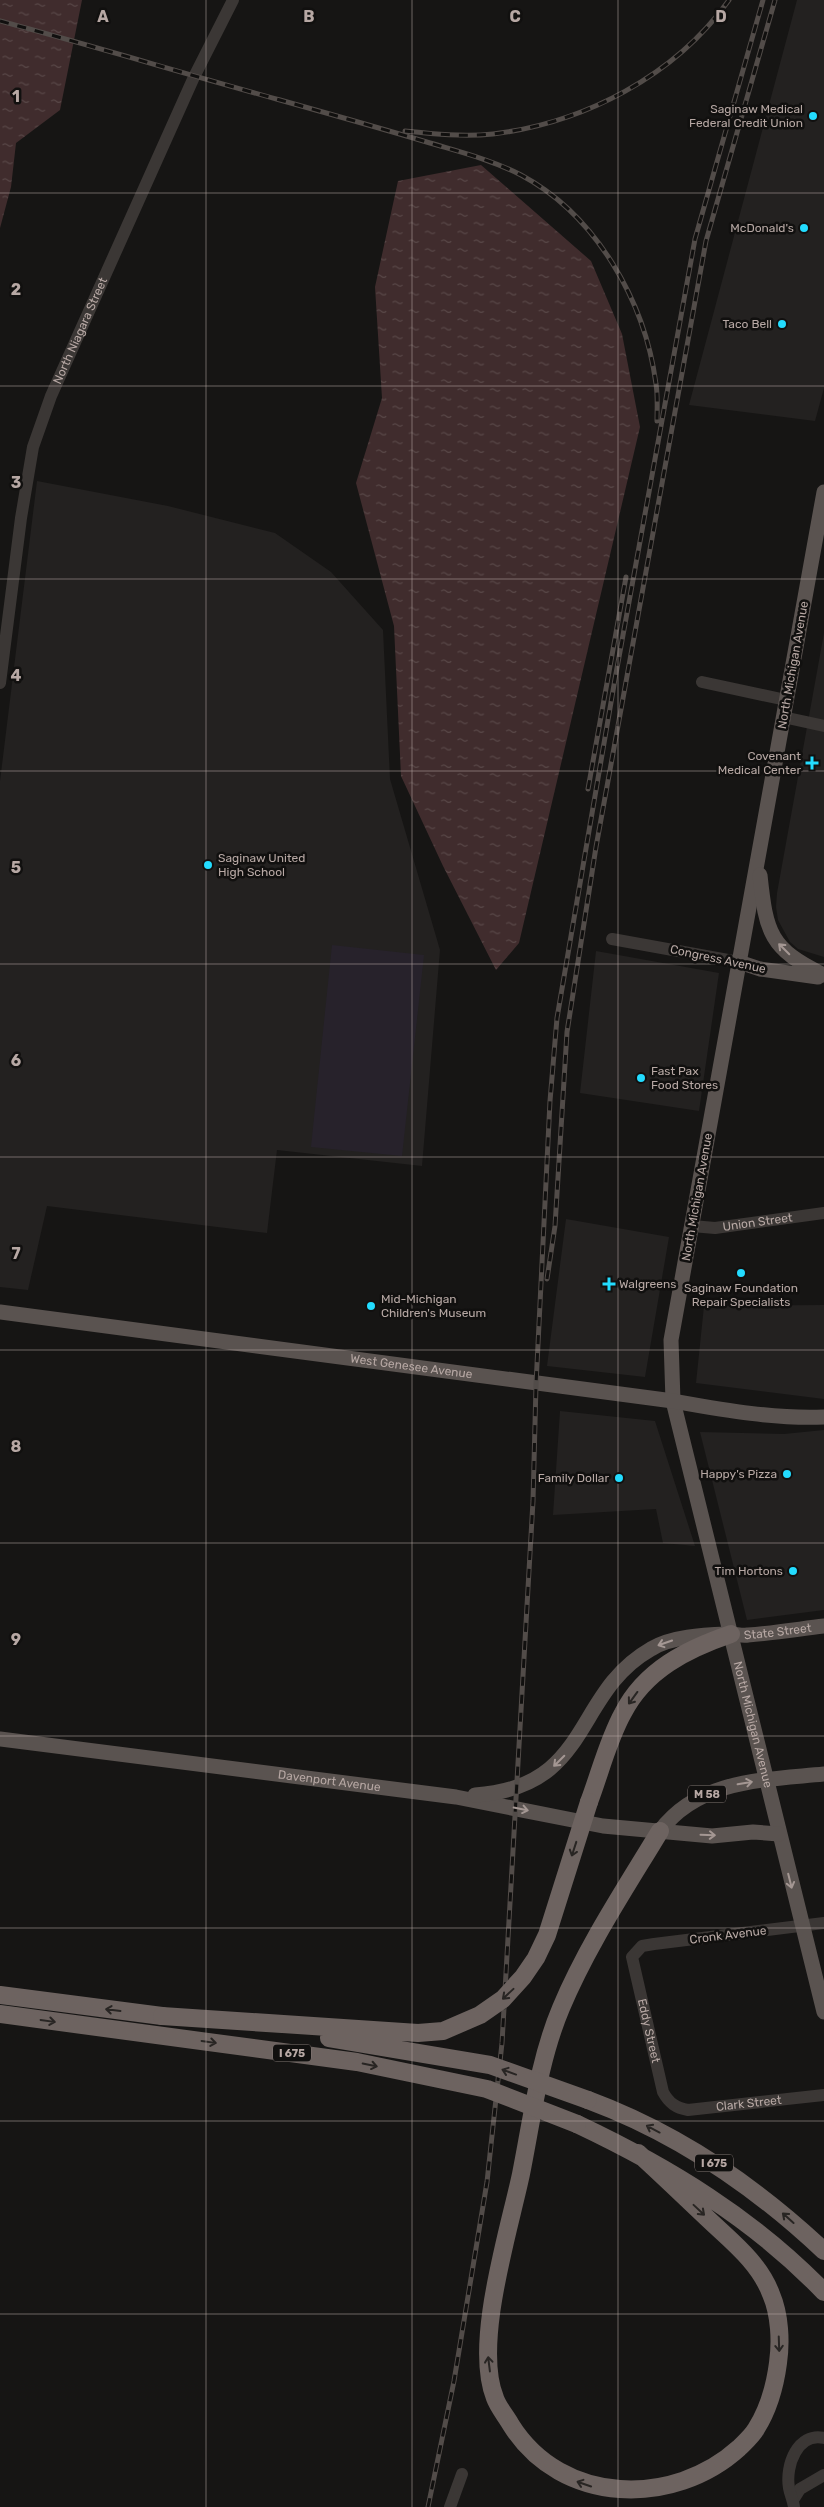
<svg xmlns="http://www.w3.org/2000/svg" width="824" height="2507" font-family="Rubik,sans-serif">
	<style>
		.built { fill: #232120 }
		.garden { fill: #27222b }
		.water { fill: url(#water-ripples) }
		.lines { fill: none; stroke-linecap: round; stroke-linejoin: round }
		.minor { stroke: #3b3735; stroke-width: 12 }
		.major { stroke: #5a5350; stroke-width: 15 }
		.highway { stroke: #6d6360; stroke-width: 18 }
		.rail-casing { stroke: #524c49; stroke-width: 5 }
		.rail { stroke: #11100f; stroke-width: 3; stroke-dasharray: 9; stroke-linecap: butt }
		.highway-bridge { stroke: #6d6360; stroke-width: 18 }
		.oneway { stroke: #a49793 }
		.oneway2 { stroke: #282523 }
		.grid { fill: none; stroke: #b7a8a4; stroke-width: 1; stroke-opacity: 0.55 }
		.poi-dot { fill: #23dcff; stroke: #11100f; stroke-width: 2 }
		.labels { text-anchor: middle; dominant-baseline: central; stroke-width: 5; stroke-linejoin: round; paint-order: stroke }
		.shield { fill: #11100f; stroke: #857a77; stroke-width: 1 }
		.shield-label { font-size: 11px; font-weight: bold; fill: #b7a8a4 }
		.poi-label { font-size: 12px; fill: #b7a8a4; stroke: #11100f; text-anchor: end }
		.street-label { font-size: 12px; fill: #b7a8a4; stroke: #11100f }
		.grid-label { font-size: 16px; text-anchor: middle; font-weight: bold; fill: #b7a8a4; stroke: #11100f; stroke-width: 5; stroke-linejoin: round; paint-order: stroke }
	</style>
	<defs>
		<pattern id="water-ripples" width="26" height="14" patternUnits="userSpaceOnUse" patternTransform="scale(1.25)"><rect width="26" height="14" fill="#402c2d"/><path d="M2 4q2-2 4 0t4 0M15 11q2-2 4 0t4 0" fill="none" stroke="#594848"/></pattern>
	</defs>
	<rect width="100%" height="100%" fill="#161514"/>
	<path class="built" d="M797,0h27v388l-9,33 -126,-16z
		M37,481l131,25 107,27 56,39 52,58 7,149 50,171 -18,216 -145,-16 -10,83 -220,-27 -19,84 -28,-3v-506z
		M824,633v324l-26,-8 -8,-7 -12,-22 -2,-13 1,-14z
		M596,951l123,22 -20,138 -119,-18z
		M566,1219l103,18 -24,140 -98,-11z
		M824,1305v94l-128,-16 8,-77z
		M560,1411l95,10 40,125 -32,-3 -7,-34 -103,6z
		M824,1430v180l-77,10 -47,-188 84,2z"/>
	<path class="garden" d="M332,945l92,10 -22,201 -91,-9z"/>
	<path class="water" d="M0,0h82l-22,110 -44,33 -5,44 -11,41z
		M481,165l110,96 31,73 18,93 -121,516 -23,27 -53,-104 -42,-90 -7,-150 -38,-143 26,-85 -7,-111 23,-106z"/>
	<g class="lines">
		<g class="minor">
			<path d="M702,682l84,18"/>
			<path id="s1" d="M0,683l21,-165 12,-71 18,-51 143,-319 39,-77"/>
			<path d="M783,717l41,9"/>
			<path d="M612,939l127,23"/>
			<path id="s2" d="M692,1226l23,2 109,-15"/>
			<path id="s3" d="M824,1923l-170,21 -12,2 -10,11 31,135c6,11 13,16 25,18l136,-15"/>
			<path d="M793,2500l7,-11 24,-14"/>
			<path d="M450,2507l12,-33"/>
			<path d="M794,2507c-1,-7 -4,-13 -5,-19 -4,-23 9,-56 35,-50"/>
		</g>
		<g class="major">
			<path id="s4" d="M824,492l-153,848 2,61 151,611"/>
			<path d="M760,875c6,58 10,74 64,100"/>
			<path d="M739,962l21,7 58,8"/>
			<path id="s5" d="M0,1312l673,89c51,9 100,18 151,16"/>
			<path id="s6" d="M0,1739l456,58 147,29 109,10 41,-4 26,2"/>
			<path id="s7" d="M475,1795c118,-8 97,-101 176,-146 21,-13 54,-14 78,-15 7,0 13,2 19,1 26,-2 51,-6 76,-9"/>
			<path d="M660,1831c39,-52 104,-51 164,-57"/>
		</g>
		<path class="highway" d="M589,1802c11,-29 19,-62 34,-89 22,-43 64,-64 108,-79
			M0,1995l162,21
			M588,2100c89,33 167,86 236,151
			M577,2124c91,43 177,95 247,168
			M638,2153c23,21 46,43 69,65 24,23 52,44 64,76 9,21 10,48 7,69 -3,23 -10,47 -22,66 -4,7 -11,13 -17,19 -65,59 -177,58 -228,-23 -5,-9 -13,-18 -16,-27 -22,-54 14,-167 26,-224 11,-55 18,-114 40,-166 26,-62 64,-119 99,-177"/>
		<defs>
			<path id="rail" d="M0,21c93,25 186,53 280,79 50,14 100,28 150,43 30,9 62,17 91,32 75,40 124,126 135,209 2,12 1,25 1,37
				M405,131c29,3 59,6 88,3 91,-11 182,-58 236,-134
				M588,789l38,-212
				M547,1279l8,-53 12,-194 29,-185 110,-606 69,-241
				M428,2507l26,-126 33,-199 15,-139 31,-542 3,-116 14,-284 7,-83 58,-339 80,-440 68,-239"/>
		</defs>
		<use href="#rail" class="rail-casing"/>
		<use href="#rail" class="rail"/>
		<path class="highway-bridge" d="M0,2014l357,48 130,27 90,35
			M162,2016l256,17 25,-2 37,-16 23,-16 20,-22 13,-19 11,-23 42,-133
			M329,2038l161,27 98,35"/>
	</g>
	<defs><path id="oneway-shaft" d="M-6 0H5M1.5-3L5.5 0L1.5 3" fill="none" stroke-width="1.6" stroke-linecap="round" stroke-linejoin="round" transform="scale(1.25)"/></defs>
	<g class="oneway">
		<use href="#oneway-shaft" transform="translate(784 949) rotate(-135)"/>
		<use href="#oneway-shaft" transform="translate(665 1643) rotate(161)"/>
		<use href="#oneway-shaft" transform="translate(559 1761) rotate(135)"/>
		<use href="#oneway-shaft" transform="translate(745 1783) rotate(-10)"/>
		<use href="#oneway-shaft" transform="translate(521 1809) rotate(11)"/>
		<use href="#oneway-shaft" transform="translate(708 1835) rotate(2)"/>
		<use href="#oneway-shaft" transform="translate(790 1881) rotate(76)"/>
	</g>
	<g class="oneway2">
		<use href="#oneway-shaft" transform="translate(633 1698) rotate(126)"/>
		<use href="#oneway-shaft" transform="translate(574 1849) rotate(108)"/>
		<use href="#oneway-shaft" transform="translate(508 1994) rotate(137)"/>
		<use href="#oneway-shaft" transform="translate(113 2010) rotate(-173)"/>
		<use href="#oneway-shaft" transform="translate(48 2021) rotate(8)"/>
		<use href="#oneway-shaft" transform="translate(209 2042) rotate(8)"/>
		<use href="#oneway-shaft" transform="translate(370 2065) rotate(12)"/>
		<use href="#oneway-shaft" transform="translate(509 2072) rotate(-160)"/>
		<use href="#oneway-shaft" transform="translate(653 2129) rotate(-152)"/>
		<use href="#oneway-shaft" transform="translate(699 2210) rotate(43)"/>
		<use href="#oneway-shaft" transform="translate(788 2218) rotate(-138)"/>
		<use href="#oneway-shaft" transform="translate(779 2344) rotate(88)"/>
		<use href="#oneway-shaft" transform="translate(489 2364) rotate(-97)"/>
		<use href="#oneway-shaft" transform="translate(584 2484) rotate(-161)"/>
	</g>
	<path class="grid" d="M206,0v2507M412,0v2507M618,0v2507M0,193h824M0,386h824M0,579h824M0,771h824M0,964h824M0,1157h824M0,1350h824M0,1543h824M0,1736h824M0,1928h824M0,2121h824M0,2314h824"/>
	<g class="poi-dot">
		<circle cx="813" cy="116" r="5"/>
		<circle cx="804" cy="228" r="5"/>
		<circle cx="782" cy="324" r="5"/>
		<path d="M809.5 755.5h5v5h5v5h-5v5h-5v-5h-5v-5h5z"/>
		<circle cx="208" cy="865" r="5"/>
		<circle cx="641" cy="1078" r="5"/>
		<circle cx="741" cy="1273" r="5"/>
		<path d="M606.5 1276.5h5v5h5v5h-5v5h-5v-5h-5v-5h5z"/>
		<circle cx="371" cy="1306" r="5"/>
		<circle cx="787" cy="1474" r="5"/>
		<circle cx="619" cy="1478" r="5"/>
		<circle cx="793" cy="1571" r="5"/>
	</g>
	<g class="labels">
		<g class="shield">
			<rect x="688" y="1785.5" width="38" height="17" rx="4"/>
			<rect x="273" y="2044.5" width="38" height="17" rx="4"/>
			<rect x="695" y="2154.5" width="38" height="17" rx="4"/>
		</g>
		<g class="shield-label">
			<text x="707" y="1794">M 58</text>
			<text x="292" y="2053">I 675</text>
			<text x="714" y="2163">I 675</text>
		</g>
		<g class="poi-label">
			<text x="803" y="109">Saginaw Medical<tspan x="803" dy="14">Federal Credit Union</tspan></text>
			<text x="794" y="228">McDonald's</text>
			<text x="772" y="324">Taco Bell</text>
			<text x="801" y="756">Covenant<tspan x="801" dy="14">Medical Center</tspan></text>
			<text x="218" y="858" text-anchor="start">Saginaw United<tspan x="218" dy="14">High School</tspan></text>
			<text x="651" y="1071" text-anchor="start">Fast Pax<tspan x="651" dy="14">Food Stores</tspan></text>
			<text x="619" y="1284" text-anchor="start">Walgreens</text>
			<text x="741" y="1288" text-anchor="middle">Saginaw Foundation<tspan x="741" dy="14">Repair Specialists</tspan></text>
			<text x="381" y="1299" text-anchor="start">Mid-Michigan<tspan x="381" dy="14">Children's Museum</tspan></text>
			<text x="777" y="1474">Happy's Pizza</text>
			<text x="609" y="1478">Family Dollar</text>
			<text x="783" y="1571">Tim Hortons</text>
		</g>
		<g class="street-label">
			<text stroke="none"><textPath href="#s1" startOffset="364">North Niagara Street</textPath></text>
			<text transform="translate(793 665) rotate(-80)">North Michigan Avenue</text>
			<text transform="translate(718 959) rotate(12)">Congress Avenue</text>
			<text transform="translate(697 1197) rotate(-80)">North Michigan Avenue</text>
			<text stroke="none"><textPath href="#s2" startOffset="66">Union Street</textPath></text>
			<text stroke="none"><textPath href="#s5" startOffset="415">West Genesee Avenue</textPath></text>
			<text stroke="none"><textPath href="#s7" startOffset="368">State Street</textPath></text>
			<text stroke="none"><textPath href="#s4" startOffset="1256">North Michigan Avenue</textPath></text>
			<text stroke="none"><textPath href="#s6" startOffset="332">Davenport Avenue</textPath></text>
			<text transform="translate(728 1935) rotate(-7)">Cronk Avenue</text>
			<text stroke="none"><textPath href="#s3" startOffset="274">Eddy Street</textPath></text>
			<text stroke="none"><textPath href="#s3" startOffset="430">Clark Street</textPath></text>
		</g>
	</g>
	<g class="grid-label">
		<text x="103" y="22">A</text>
		<text x="309" y="22">B</text>
		<text x="515" y="22">C</text>
		<text x="721" y="22">D</text>
		<text x="16" y="102">1</text>
		<text x="16" y="295">2</text>
		<text x="16" y="488">3</text>
		<text x="16" y="681">4</text>
		<text x="16" y="873">5</text>
		<text x="16" y="1066">6</text>
		<text x="16" y="1259">7</text>
		<text x="16" y="1452">8</text>
		<text x="16" y="1645">9</text>
	</g>
</svg>
